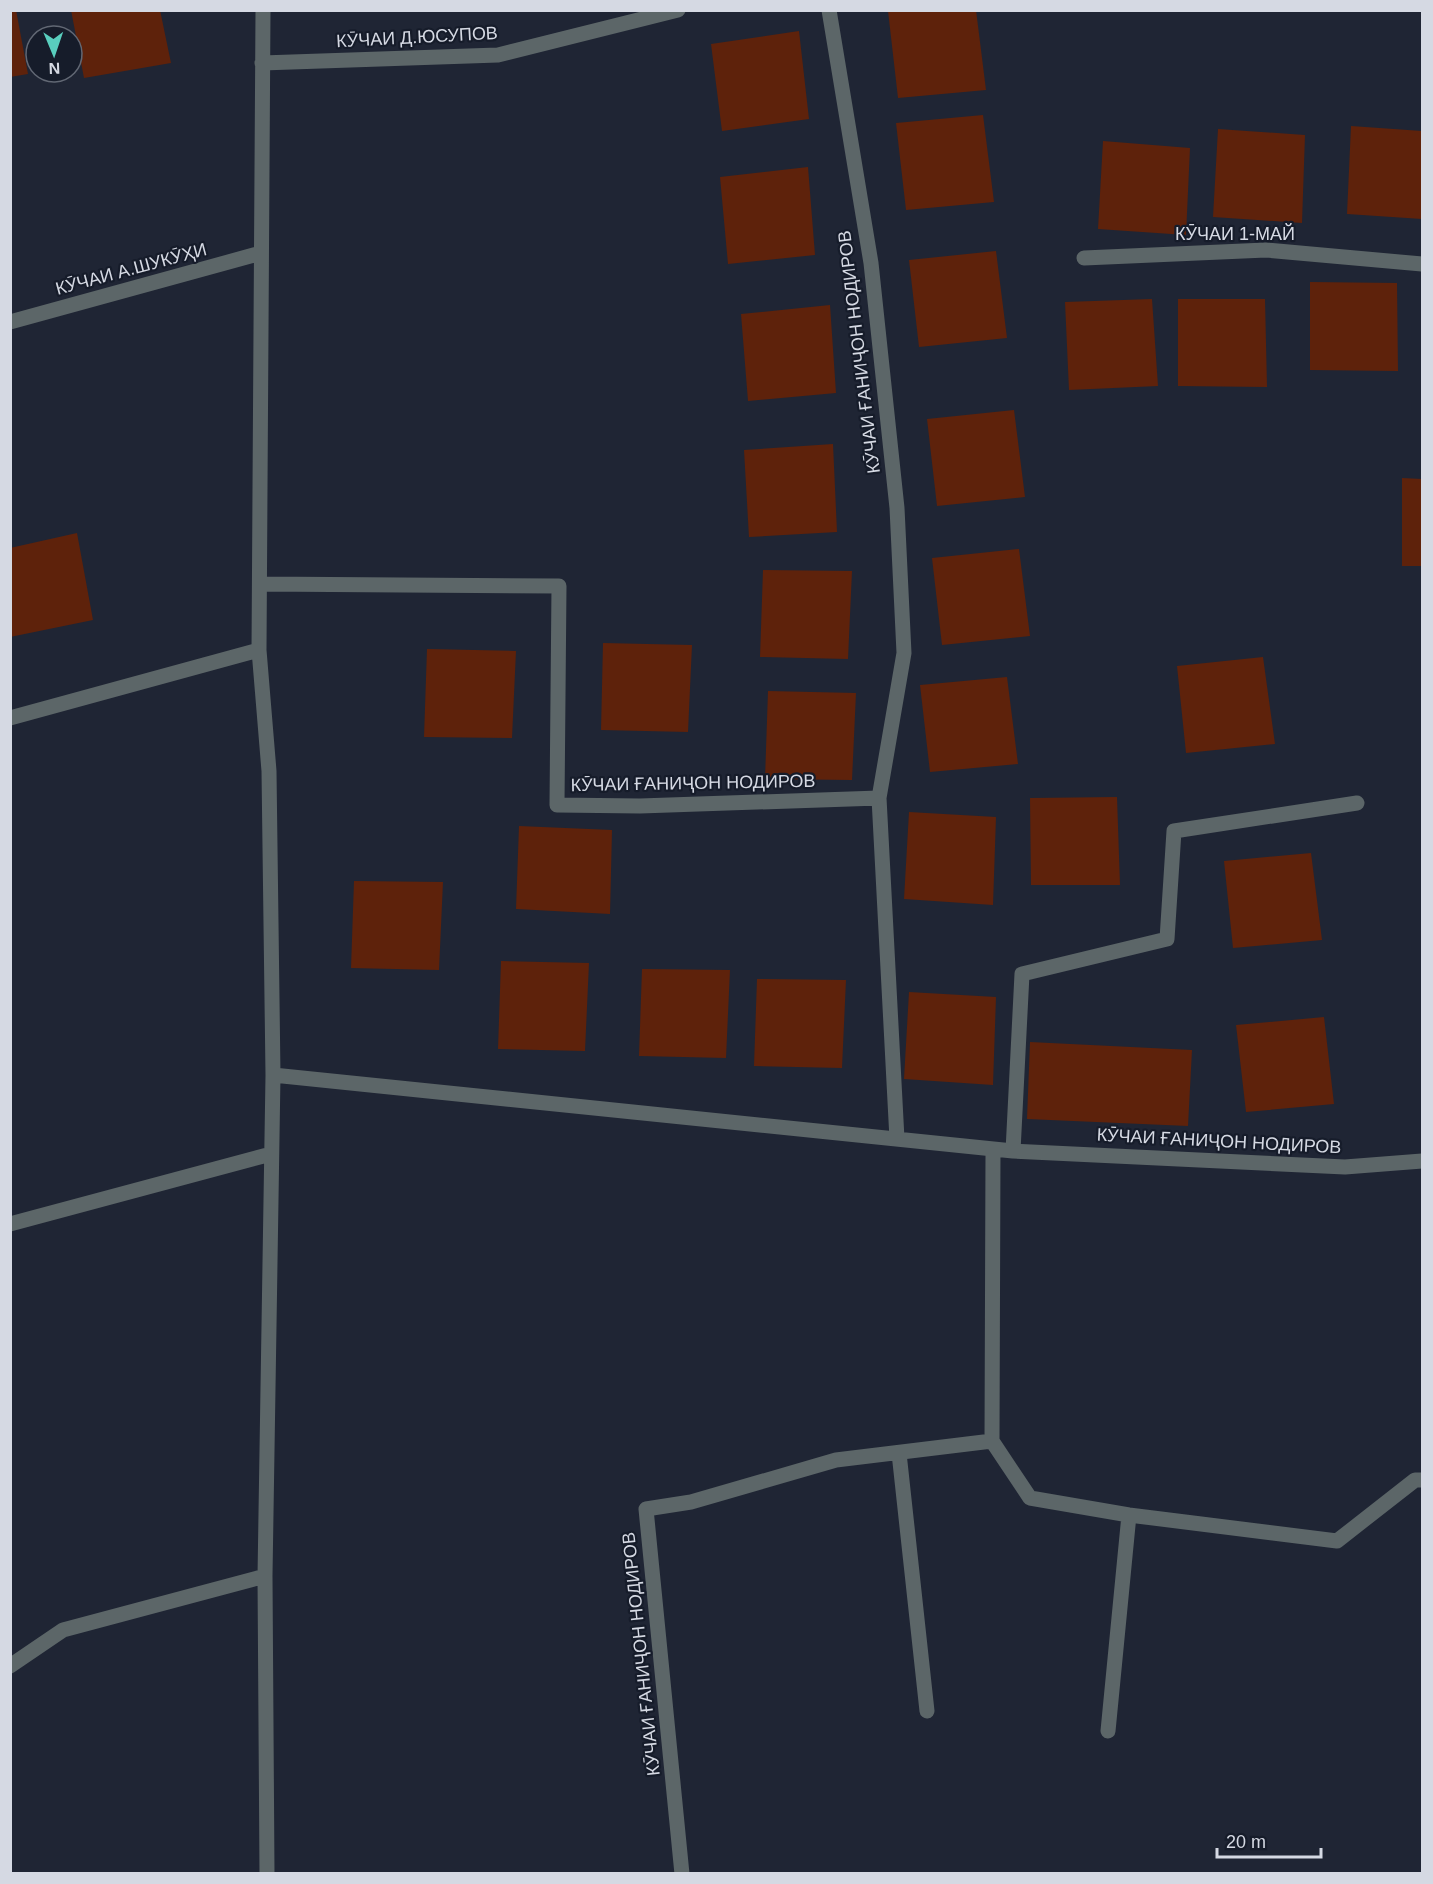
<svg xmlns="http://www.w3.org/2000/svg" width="1433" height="1884" font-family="Helvetica,sans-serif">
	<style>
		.building { fill: #5e220b }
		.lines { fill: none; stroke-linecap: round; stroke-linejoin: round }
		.minor { stroke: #5c6668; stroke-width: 15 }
		.labels { text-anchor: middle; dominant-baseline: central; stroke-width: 4.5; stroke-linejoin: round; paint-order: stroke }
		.street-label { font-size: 18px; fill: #d5d9e3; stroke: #161c2a }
	</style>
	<rect width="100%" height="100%" fill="#1f2534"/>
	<path class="building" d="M10,10h6l12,64 -18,3z
		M71,10h89l11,53 -87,15z
		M976,10l10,80 -88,8 -10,-87z
		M799,31l10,88 -87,12 -11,-87z
		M983,115l11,87 -88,8 -10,-87z
		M1351,126l71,5v88l-75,-5z
		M1218,129l87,6 -3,88 -89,-6z
		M1103,141l87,7 -4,87 -88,-6z
		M808,167l7,88 -87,9 -8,-87z
		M996,251l11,87 -88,9 -10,-87z
		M1310,282l87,1 1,88 -88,-1z
		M1152,299l6,87 -89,4 -4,-88z
		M1178,299h87l2,88 -89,-1z
		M830,305l6,88 -88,8 -7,-87z
		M1014,410l11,87 -88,9 -10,-87z
		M833,444l4,88 -88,5 -5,-87z
		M1402,478l20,1v87h-20z
		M77,533l16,87 -83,17v-89z
		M1019,549l11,87 -88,9 -10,-87z
		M763,570l89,1 -4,88 -88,-2z
		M603,643l89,2 -4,87 -87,-2z
		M427,649l89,2 -4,87 -88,-1z
		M1263,657l12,87 -89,9 -9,-87z
		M1007,677l11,87 -88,8 -10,-87z
		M768,691l88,2 -4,87 -87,-1z
		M1117,797l3,88h-89l-1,-87z
		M909,812l87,5 -3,88 -89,-6z
		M519,826l93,4 -2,84 -94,-5z
		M1311,853l11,87 -89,8 -9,-87z
		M354,881l89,1 -4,88 -88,-2z
		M501,961l88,2 -4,88 -87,-2z
		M642,969l88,1 -4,88 -87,-2z
		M757,979l89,1 -4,88 -88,-2z
		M909,992l87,5 -3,88 -89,-6z
		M1324,1017l10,87 -88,8 -10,-87z
		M1030,1042l162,8 -4,76 -161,-7z"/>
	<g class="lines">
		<path class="minor" d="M263,10l-4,640 10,121 4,304 -8,501 2,298
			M829,10l42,253 26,245 7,145 -25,145 18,341
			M262,63l236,-8 180,-45
			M1084,258l182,-8 156,14
			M10,322l251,-69
			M260,584l299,2 -2,219 83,1 239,-8
			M10,718l249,-68
			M273,1075l740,76 332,16 77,-6
			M1013,1151l9,-177 145,-35 7,-108 183,-28
			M10,1224l261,-70
			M992,1441l1,-291
			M899,1453l28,258
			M10,1666l53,-36 202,-54
			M1108,1731l21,-216
			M682,1874l-36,-365 45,-7 145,-42 156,-19 38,57 99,17 208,26 78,-61h7"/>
	</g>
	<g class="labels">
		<g class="street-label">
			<text transform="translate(417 37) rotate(-3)">КӮЧАИ Д.ЮСУПОВ</text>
			<text x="1235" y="234">КӮЧАИ 1-МАЙ</text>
			<text transform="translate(131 269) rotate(-15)">КӮЧАИ А.ШУКӮҲИ</text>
			<text transform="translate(859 352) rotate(-97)">КӮЧАИ ҒАНИҶОН НОДИРОВ</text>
			<text transform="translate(693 783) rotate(-1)">КӮЧАИ ҒАНИҶОН НОДИРОВ</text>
			<text transform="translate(1219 1141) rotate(3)">КӮЧАИ ҒАНИҶОН НОДИРОВ</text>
			<text transform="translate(641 1654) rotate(-96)">КӮЧАИ ҒАНИҶОН НОДИРОВ</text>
		</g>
	</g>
	<rect width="1433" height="1884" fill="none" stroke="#d5d9e3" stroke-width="24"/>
	<g transform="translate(54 54) rotate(178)"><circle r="28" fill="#161c2a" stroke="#626874" stroke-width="1.5"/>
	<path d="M0-4.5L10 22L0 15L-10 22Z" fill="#59cebe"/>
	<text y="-9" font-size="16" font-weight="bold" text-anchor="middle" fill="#d5d9e3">N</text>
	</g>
	<path d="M1217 1848v9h104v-9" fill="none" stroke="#d5d9e3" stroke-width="3"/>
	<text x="1226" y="1848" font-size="18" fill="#d5d9e3" stroke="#161c2a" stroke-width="4.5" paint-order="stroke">20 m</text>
</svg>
